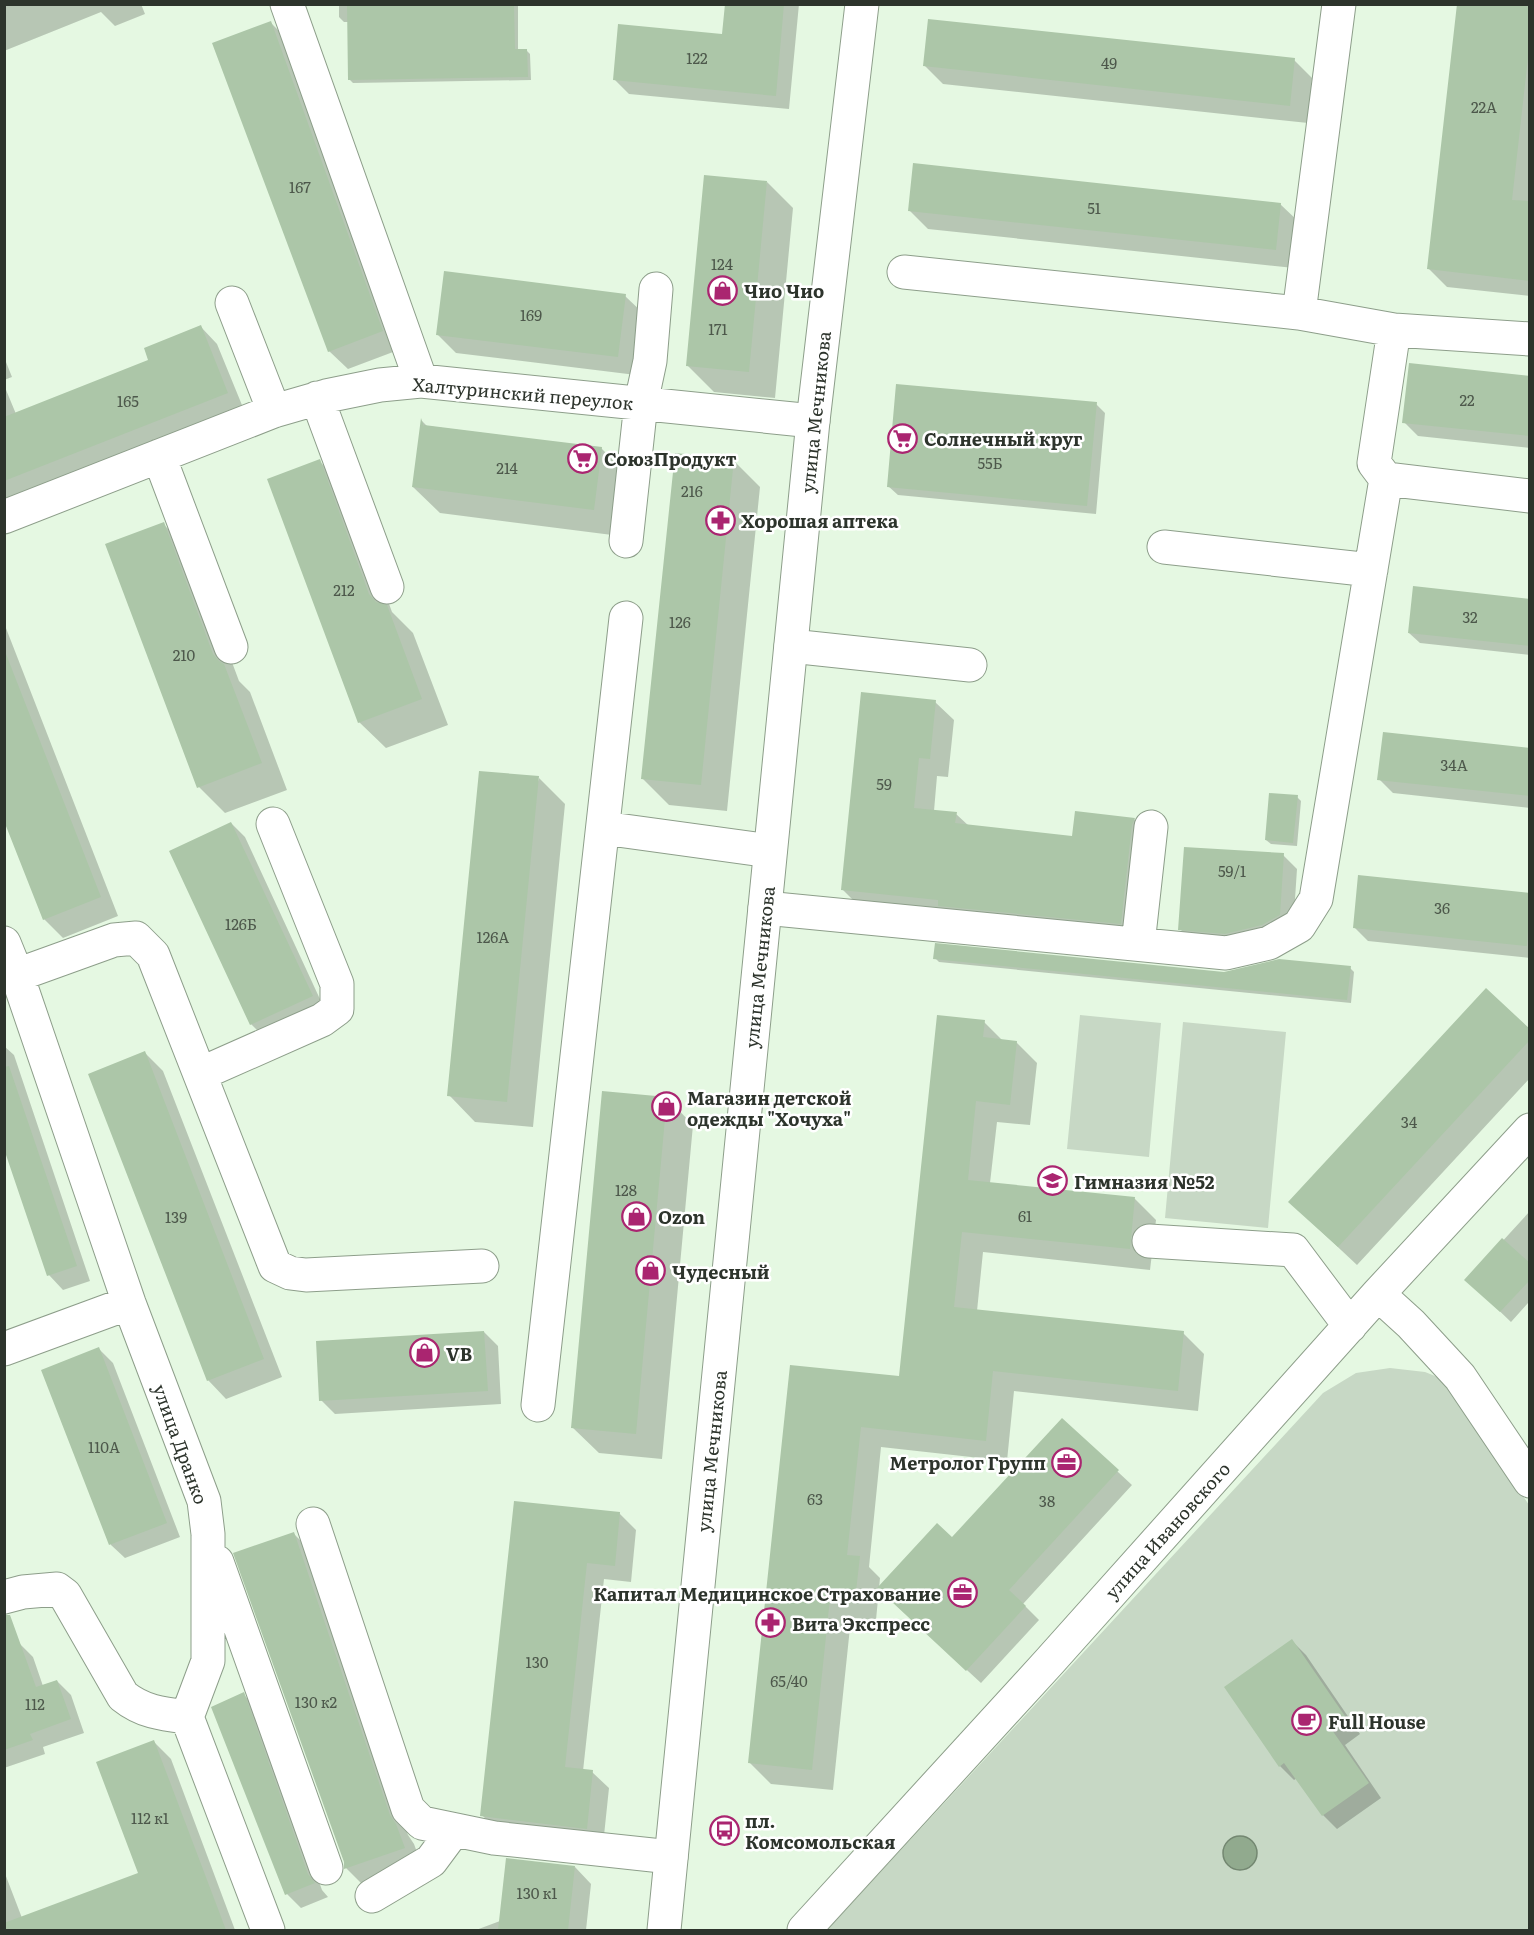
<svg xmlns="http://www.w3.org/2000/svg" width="1534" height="1935" font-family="Literata,serif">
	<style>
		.green { fill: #c7d8c5 }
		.water { fill: #91aa8e; stroke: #738771; stroke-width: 1.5 }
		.shadow { fill: #0003 }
		.building { fill: #acc6a8 }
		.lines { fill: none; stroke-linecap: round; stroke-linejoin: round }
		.minor-casing { stroke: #8d9e8a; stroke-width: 35 }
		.major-casing { stroke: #8d9e8a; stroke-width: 35 }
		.minor { stroke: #fff; stroke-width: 33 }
		.major { stroke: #fff; stroke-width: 33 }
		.labels { text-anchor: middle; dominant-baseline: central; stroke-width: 5; stroke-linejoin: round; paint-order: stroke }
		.number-label { font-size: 15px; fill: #4d584b }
		.poi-label { font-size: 18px; font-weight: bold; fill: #2d342c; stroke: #fff; text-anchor: start }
		.street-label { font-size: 18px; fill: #2d342c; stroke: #fff }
	</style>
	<rect width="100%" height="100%" fill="#e5f8e2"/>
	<path class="green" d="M1080,1015l81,8 -12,134 -82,-8z
		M1183,1022l103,10 -18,196 -103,-10z
		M1390,1368l35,4 20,8 84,125v425h-702l496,-537 33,-20z"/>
	<path class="water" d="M1223 1853a17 17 0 1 1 34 0a17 17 0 1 1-34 0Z"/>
	<path class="shadow" d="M4,4h137l4,10 -30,12 -14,-14 -97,39z
		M339,4h179v46h8l4,4 1,26 -178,3 -4,-4 -1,-57h-4l-5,-5z
		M727,4h72l-10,105 -160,-15 -14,-14 109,-45z
		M1530,4v292l-83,-9 -18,-18z
		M271,23l18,18 112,308 -53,20 -19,-18z
		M1294,60l18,18 -4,45 -365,-39 -18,-18z
		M767,182l26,26 -18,190 -61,-6 -27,-27z
		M1280,204l19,18 -5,46 -366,-39 -19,-19z
		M625,296l19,18 -8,61 -180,-22 -19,-19z
		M201,327l16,17 27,66 -240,94v-119l12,29 134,-54z
		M4,357l8,20 -8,3z
		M1530,378v70l-112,-12 -14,-14z
		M1096,404l9,9 -9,101 -198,-19 -10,-9z
		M422,421l5,5 174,22 27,27 -8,61 -180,-23 -27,-26z
		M733,460l27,27 -33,324 -58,-6 -26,-26z
		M319,461l27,26 46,125 21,21 35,92 -62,23 -27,-26z
		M163,524l27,26 49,131 11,11 37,98 -62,23 -26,-26z
		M1530,600v55l-110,-12 -11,-10z
		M4,623l114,293 -55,22 -19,-19 -40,-102z
		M935,702l19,18 -6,57 -11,-1 -3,35 22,3 13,12 104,11 61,-18 19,18 -14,105 -278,-34 -19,-19z
		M1530,749v59l-137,-15 -14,-14z
		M539,778l26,26 -32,323 -58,-5 -26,-27z
		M1297,797l4,4 -4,45 -26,-2 -5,-4z
		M231,823l14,14 80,173 -60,28 -14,-14z
		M1283,855l14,14 -4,60 -99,14 -14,-14z
		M1530,895v63l-162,-17 -14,-14z
		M935,958l289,15 126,-5 4,4 -3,31 -412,-41z
		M984,1022l19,19 13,1 21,21 -7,62 -33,-3 -7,61 145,16 21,21 -6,50 -167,-18 -6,59 206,22 21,21 -6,57 -184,-20 -7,70 -126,-14 -12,120 11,11 -4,42 -25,-2 -18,172 -62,-6 -21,-21 41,-396 109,11z
		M1530,1031v47l-173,187 -48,-45z
		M4,1046l10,9 76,226 -27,9 -14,-15 -45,-130z
		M145,1053l18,18 119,306 -56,22 -18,-19z
		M667,1098l26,27 -31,334 -63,-6 -27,-26z
		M1530,1211v93l-2,-1 -17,19 -44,-42z
		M484,1332l14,14 3,58 -166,10 -14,-14z
		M99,1349l14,14 67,174 -55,21 -14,-13 -68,-174z
		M1062,1420l70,65 -109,119 16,16 -58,63 -88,-81z
		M515,1502l104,11 17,17 -5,52 -27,-3 -21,192 9,1 17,16 -6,57 -105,-13 -16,-17z
		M293,1533l19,19 96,283 6,9 8,22 -58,20 -18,-18z
		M1292,1641l14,14 54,79 -15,11 36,53 -44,31 -14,-14 -26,-37 -3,2 -14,-14z
		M19,1643l14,14 10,29 14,-5 14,14 13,38 -41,14 2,7 -41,14v-119z
		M243,1694l14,14 65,182 6,7 -27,11 -14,-14z
		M154,1742l17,17 64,171h-231v-59l18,47 118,-44z
		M575,1867l16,17 -5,46h-110l24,-9z"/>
	<path class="building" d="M347,4h167l1,45h12l1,28 -180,3z
		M725,4h59l-8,92 -163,-16 5,-56 104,10z
		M1457,4h73v36l-18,160 18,1v80l-103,-12z
		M928,19l367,39 -5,48 -367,-40z
		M271,21l112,310 -55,21 -116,-309z
		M913,163l368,40 -5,47 -368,-39z
		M704,175l63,6 -18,191 -63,-6z
		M444,271l182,23 -8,63 -182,-22z
		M201,325l27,68 -224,88v-64l144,-57 -4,-12z
		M1409,363l121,13v60l-128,-13z
		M896,384l201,18 -10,104 -200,-19z
		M421,418l3,9v-2l178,22 -8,63 -182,-23z
		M675,453l59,6 -33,326 -60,-6z
		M320,459l49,135 7,8 11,3 35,94 -64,24 -91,-244z
		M164,522l49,132 6,7 5,3 38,99 -65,25 -92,-244z
		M1413,586l117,13v47l-122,-13z
		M6,654l95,243 -58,23 -39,-99v-166z
		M861,692l75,8 -6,59 -11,-1 -5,50 43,4 -2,11 117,13 3,-25 60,7 -3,7 -11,99 -183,-18v-6l-97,-10z
		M1383,732l147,16v48l-153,-16z
		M479,771l60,5 -32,326 -60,-6z
		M1269,793l29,2 -5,48 -28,-3z
		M231,822l82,174 -63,29 -81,-174z
		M1184,847l100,6 -4,62 -18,10 -37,9 -47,-4z
		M1358,875l172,18 -3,53 -174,-18z
		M935,943l289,29 55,-13 72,7 -4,34 -414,-41z
		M1486,988l44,41v11l-192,207 -50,-45z
		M937,1015l48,5 -2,17 34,4 -7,64 -34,-4 -8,79 167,17 -5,52 -168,-17 -8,75 230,24 -6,60 -185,-20 -7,70 -125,-14 -14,128 13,1 -5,44 -25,-2 -18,172 -64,-7 42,-398 109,11z
		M145,1051l119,308 -57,22 -119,-307z
		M9,1066l68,200 -30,10 -43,-127v-82z
		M602,1091l65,6 -31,337 -65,-6z
		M1502,1238l28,25v17l-30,32 -36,-32z
		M484,1331l4,60 -169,10 -3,-60z
		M99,1347l68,176 -58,22 -68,-175z
		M1062,1418l57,52 -110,120 17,16 -60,65 -89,-83 60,-65 15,14z
		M514,1501l106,11 -5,54 -28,-3 -22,204 28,3 -6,59 -107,-13z
		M294,1532l96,283 6,9 9,24 -61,21v-7l-111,-309z
		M4,1615h6l26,72 21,-7 14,39 -41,15 3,6 -29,10z
		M1292,1639l55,80 -15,11 37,53 -47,33 -38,-53 -5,4 -55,-80z
		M244,1692l64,182 7,9 -30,12 -74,-188z
		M154,1740l72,190h-222v-7l134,-50 -42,-111z
		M506,1858l69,8 -7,64h-70z"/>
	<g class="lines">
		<defs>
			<path id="minor" d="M287,4l134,377
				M904,272l395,41 95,17 136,9
				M232,303l42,108
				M1299,313l40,-309
				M317,398l70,189
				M159,456l72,191
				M1386,479l144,17
				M4,517l270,-106 52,-15 54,-11 41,-4 392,40
				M626,541l15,-138 9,-42 6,-72
				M1164,547l207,23
				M791,646l179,19
				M603,828l167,23
				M765,908l461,45 43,-10 30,-17 17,-27 70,-420 -12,-16 20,-133
				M4,943l13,32 112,328 75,198 4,33v127l-21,56c-25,-3 -44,-5 -64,-21l-58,-101 -8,-6 -34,3 -19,5
				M1138,944l13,-117
				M17,975l97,-35 22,-2 17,17 122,311 15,7 16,2 176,-9
				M200,1074l122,-54 15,-11v-25l-64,-160
				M1149,1241l144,9 57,76
				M1378,1294l33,30 49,53 70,104
				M4,1349l125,-46
				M538,1405l88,-787
				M313,1524l95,285 14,14 72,15 177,19
				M217,1562l109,306
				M187,1717l81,213
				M372,1896l59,-35 23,-31
				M804,1930l245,-268 329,-368 152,-164"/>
			<path id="major" d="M664,1930l149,-1509 49,-417"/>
		</defs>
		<use href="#minor" class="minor-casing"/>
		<use href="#major" class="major-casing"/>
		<use href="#minor" class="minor"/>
		<use href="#major" class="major"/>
	</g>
	<defs>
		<symbol id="shop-ring" viewBox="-11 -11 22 22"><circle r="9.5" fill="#fff" stroke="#aa2570" stroke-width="1.5"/><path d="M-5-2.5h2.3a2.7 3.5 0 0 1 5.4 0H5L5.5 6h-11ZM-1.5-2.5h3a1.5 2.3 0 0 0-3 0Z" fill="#aa2570"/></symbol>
		<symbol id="supermarket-ring" viewBox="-11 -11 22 22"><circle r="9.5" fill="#fff" stroke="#aa2570" stroke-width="1.5"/><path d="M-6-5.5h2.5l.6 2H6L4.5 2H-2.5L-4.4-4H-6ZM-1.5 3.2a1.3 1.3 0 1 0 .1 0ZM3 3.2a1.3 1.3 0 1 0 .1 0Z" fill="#aa2570"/></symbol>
		<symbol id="pharmacy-ring" viewBox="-11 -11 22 22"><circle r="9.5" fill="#fff" stroke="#aa2570" stroke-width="1.5"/><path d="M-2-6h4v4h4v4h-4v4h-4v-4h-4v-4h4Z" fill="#aa2570"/></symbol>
		<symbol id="school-ring" viewBox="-11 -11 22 22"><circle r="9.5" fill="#fff" stroke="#aa2570" stroke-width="1.5"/><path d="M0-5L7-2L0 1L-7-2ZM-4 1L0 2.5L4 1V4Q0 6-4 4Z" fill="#aa2570"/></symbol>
		<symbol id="office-ring" viewBox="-11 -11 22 22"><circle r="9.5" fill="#fff" stroke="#aa2570" stroke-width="1.5"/><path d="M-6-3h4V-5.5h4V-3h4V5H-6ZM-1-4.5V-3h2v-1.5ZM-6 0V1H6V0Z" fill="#aa2570"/></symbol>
		<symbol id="cafe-ring" viewBox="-11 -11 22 22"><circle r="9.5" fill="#fff" stroke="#aa2570" stroke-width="1.5"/><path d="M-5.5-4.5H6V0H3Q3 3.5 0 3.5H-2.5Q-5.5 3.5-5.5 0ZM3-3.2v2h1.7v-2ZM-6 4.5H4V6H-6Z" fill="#aa2570"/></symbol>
		<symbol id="bus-ring" viewBox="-11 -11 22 22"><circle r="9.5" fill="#fff" stroke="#aa2570" stroke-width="1.5"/><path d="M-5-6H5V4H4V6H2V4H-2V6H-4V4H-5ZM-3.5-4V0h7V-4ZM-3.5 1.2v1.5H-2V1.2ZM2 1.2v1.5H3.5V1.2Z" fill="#aa2570"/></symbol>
	</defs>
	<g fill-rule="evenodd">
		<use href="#shop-ring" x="706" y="274" width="33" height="33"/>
		<use href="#supermarket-ring" x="886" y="422" width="33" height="33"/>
		<use href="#supermarket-ring" x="566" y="442" width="33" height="33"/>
		<use href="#pharmacy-ring" x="704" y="504" width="33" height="33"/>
		<use href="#shop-ring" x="650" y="1090" width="33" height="33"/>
		<use href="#school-ring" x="1036" y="1164" width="33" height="33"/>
		<use href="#shop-ring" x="620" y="1200" width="33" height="33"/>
		<use href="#shop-ring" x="634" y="1254" width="33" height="33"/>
		<use href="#shop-ring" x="408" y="1336" width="33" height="33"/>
		<use href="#office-ring" x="1050" y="1446" width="33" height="33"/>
		<use href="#office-ring" x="946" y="1576" width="33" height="33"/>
		<use href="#pharmacy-ring" x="754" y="1606" width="33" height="33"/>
		<use href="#cafe-ring" x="1290" y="1704" width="33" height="33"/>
		<use href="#bus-ring" x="708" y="1814" width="33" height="33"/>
	</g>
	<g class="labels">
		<g class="number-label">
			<text x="697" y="57">122</text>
			<text x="1109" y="62">49</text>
			<text x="1484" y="106">22А</text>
			<text x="300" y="186">167</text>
			<text x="1094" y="207">51</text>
			<text x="722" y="263">124</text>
			<text x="531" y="314">169</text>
			<text x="718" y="328">171</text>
			<text x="1467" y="399">22</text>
			<text x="128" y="400">165</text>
			<text x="990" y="462">55Б</text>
			<text x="507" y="467">214</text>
			<text x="692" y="490">216</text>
			<text x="344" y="589">212</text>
			<text x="1470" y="616">32</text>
			<text x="680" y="621">126</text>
			<text x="184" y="654">210</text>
			<text x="1454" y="764">34А</text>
			<text x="884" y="783">59</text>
			<text x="1232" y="870">59/1</text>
			<text x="1442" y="907">36</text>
			<text x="241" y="923">126Б</text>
			<text x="493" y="936">126А</text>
			<text x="1409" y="1121">34</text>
			<text x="626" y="1189">128</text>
			<text x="1025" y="1215">61</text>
			<text x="176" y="1216">139</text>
			<text x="104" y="1446">110А</text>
			<text x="815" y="1498">63</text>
			<text x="1047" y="1500">38</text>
			<text x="537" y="1661">130</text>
			<text x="789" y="1680">65/40</text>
			<text x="316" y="1701">130 к2</text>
			<text x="35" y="1703">112</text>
			<text x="150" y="1817">112 к1</text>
			<text x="537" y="1892">130 к1</text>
		</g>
		<g class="poi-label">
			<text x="744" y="290">Чио Чио</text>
			<text x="924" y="438">Солнечный круг</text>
			<text x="604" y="458">СоюзПродукт</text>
			<text x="741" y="520">Хорошая аптека</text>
			<text x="687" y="1097">Магазин детской<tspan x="687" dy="21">одежды "Хочуха"</tspan></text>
			<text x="1074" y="1181">Гимназия №52</text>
			<text x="658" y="1216">Ozon</text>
			<text x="672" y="1271">Чудесный</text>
			<text x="446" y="1353">VB</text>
			<text x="1046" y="1462" text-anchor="end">Метролог Групп</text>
			<text x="941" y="1593" text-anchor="end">Капитал Медицинское Страхование</text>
			<text x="792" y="1623">Вита Экспресс</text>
			<text x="1328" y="1721">Full House</text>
			<text x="745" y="1820">пл.<tspan x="745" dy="21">Комсомольская</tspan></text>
		</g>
		<g class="street-label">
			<text transform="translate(523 393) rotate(5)">Халтуринский переулок</text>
			<text transform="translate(815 412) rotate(-84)">улица Мечникова</text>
			<text transform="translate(759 967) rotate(-84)">улица Мечникова</text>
			<text transform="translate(181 1444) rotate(70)">улица Дранко</text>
			<text transform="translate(711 1451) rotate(-84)">улица Мечникова</text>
			<text transform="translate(1167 1530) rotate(-48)">улица Ивановского</text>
		</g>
	</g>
	<rect width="1534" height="1935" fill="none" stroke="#2d342c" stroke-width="12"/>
</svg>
